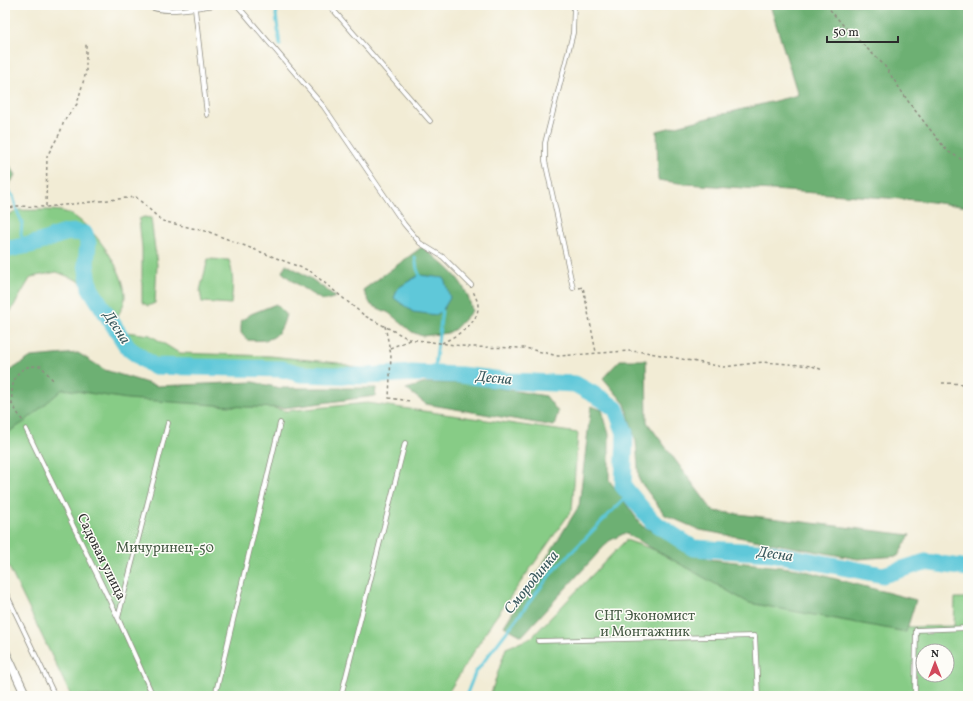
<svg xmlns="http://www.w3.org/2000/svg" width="973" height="701" font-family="Vollkorn,serif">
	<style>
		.green { fill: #87cc86; stroke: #597c58; fill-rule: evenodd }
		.forest { fill: #6db073; stroke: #4c6e4f }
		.water { fill: #5ec8d9; stroke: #447a82 }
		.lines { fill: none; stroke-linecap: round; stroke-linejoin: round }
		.stream { stroke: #5ec8d9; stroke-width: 3 }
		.river { stroke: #5ec8d9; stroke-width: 17 }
		.lane-casing { stroke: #8e8c80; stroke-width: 5.5 }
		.street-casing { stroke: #8e8c80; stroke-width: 10 }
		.path { stroke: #8e8c80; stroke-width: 1.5; stroke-dasharray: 3 3; stroke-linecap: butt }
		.lane { stroke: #fff; stroke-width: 4 }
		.street { stroke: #fff; stroke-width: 8 }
		.labels { text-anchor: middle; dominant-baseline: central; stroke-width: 3; stroke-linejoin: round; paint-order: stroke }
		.park-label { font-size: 14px; fill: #475b46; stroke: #fdfcf7 }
		.street-label { font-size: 14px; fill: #2b2b2b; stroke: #fdfcf7 }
		.water-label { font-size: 15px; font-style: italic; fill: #3a5a5f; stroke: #fdfcf7 }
	</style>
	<rect width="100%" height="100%" fill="#fdfcf7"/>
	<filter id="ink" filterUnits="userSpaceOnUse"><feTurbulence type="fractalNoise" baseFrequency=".025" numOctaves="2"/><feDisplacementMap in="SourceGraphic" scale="8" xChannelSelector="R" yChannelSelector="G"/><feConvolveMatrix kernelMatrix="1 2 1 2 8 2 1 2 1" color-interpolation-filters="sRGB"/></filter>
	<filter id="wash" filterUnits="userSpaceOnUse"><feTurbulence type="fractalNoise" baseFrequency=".012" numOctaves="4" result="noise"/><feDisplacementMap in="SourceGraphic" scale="16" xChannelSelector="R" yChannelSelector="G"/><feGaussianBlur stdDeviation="0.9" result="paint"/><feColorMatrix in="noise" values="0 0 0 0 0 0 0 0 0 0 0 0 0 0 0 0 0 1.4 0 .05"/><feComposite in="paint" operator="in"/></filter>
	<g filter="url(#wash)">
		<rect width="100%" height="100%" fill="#f2ecd5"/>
		<path class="green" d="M19,210c14,1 37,-2 49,3 23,9 64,65 56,90 -2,6 -6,12 -9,17l-21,-33 -37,-15 -26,5 -22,37 -4,1v-99z
			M144,217l7,1 6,47 -2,38 -7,3 -6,-4v-54l-3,-29z
			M208,259l21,1c5,15 4,28 2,44l-29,-2 -2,-11z
			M126,332l24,3 29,18 91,3 68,7 28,7 5,9h-25l-65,-13 -127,-3 -22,-16 -6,-9z
			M57,379l189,22 40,10 81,-8 211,30 -6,77 -79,111 -47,75h-375l-66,-137v-132z
			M626,540l231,80 54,7 43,-1 1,-28h13v98h-478l16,-48 25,-10zM923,651h24v24h-24z"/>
		<path class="forest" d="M770,5h198v202l-52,-7 -230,-16 -28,-4 -1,-49 141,-36z
			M5,158l11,17 -11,15z
			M422,247c24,19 44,32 50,64l-17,18 -7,4 -26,3 -10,-4 -23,-19 -18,-8 -8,-15z
			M286,264l24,14 26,19c-3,1 -9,3 -12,3 -6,0 -39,-24 -42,-28z
			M276,304l10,10c-6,25 -15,28 -39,26l-6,-7v-12l10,-7z
			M78,353l27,17 52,16 96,-4 27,6h96l-1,8 -91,12 -39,-1 -118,-8 -64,-10 -40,34 -18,11v-60l26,-17z
			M620,360h26l1,62 66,89 197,24 -12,21 -40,3 -158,-29 -35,-15 -26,-35 -3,-38 -11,-38 -22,-26z
			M426,383h41l79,13 12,16 -4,14 -128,-22 -20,-15z
			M591,406l11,4 7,24v46l33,46 67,33 89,10 118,31 -10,32 -157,-29 -124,-70 -16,8 -87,95 -18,-10 75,-120z"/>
		<path class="water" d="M419,275l25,3 6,20 -8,13 -6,4 -23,-3 -19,-14 4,-10z"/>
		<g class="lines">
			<path class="stream" d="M278,5l-2,10 4,30
				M5,188l8,8 4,15 5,11 -1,13 6,9
				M415,257l2,12 4,9
				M434,374l8,-63 -2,-3
				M466,696l9,-23 79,-103 75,-76"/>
			<path class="river" d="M5,248l5,1c11,-3 23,-4 33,-8 16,-6 26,-12 42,-7l3,9 -2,21 4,24 38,60 25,18 129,3 19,5 66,2 45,-3 49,2 50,6 64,3 27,15 14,10 9,24 -2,53 29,35 41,27 78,5 112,22 42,-13 43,6"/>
		</g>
	</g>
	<g filter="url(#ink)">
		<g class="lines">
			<defs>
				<path id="lane" d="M146,5c18,10 50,3 69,0
					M237,5l87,102 80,117 16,19 23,14 28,28
					M329,5l101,116
					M195,9l12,106
					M573,288l-28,-127v-18l28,-110 1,-28
					M26,429l92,189 35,78
					M5,591l50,105
					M118,618l50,-195
					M538,641l217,-5 3,60
					M215,696l65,-273
					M341,696l64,-253
					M915,696l1,-66 52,-2"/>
				<path id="street" d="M5,651l21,45"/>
			</defs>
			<use href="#lane" class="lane-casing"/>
			<use href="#street" class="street-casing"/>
			<path class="path" d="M826,5l16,19 42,41 26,39 37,47 21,12
				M46,206l1,-50 13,-23 4,-12 13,-17 9,-32v-30
				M5,210l11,-4 30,1 90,-10 26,24 47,11 101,39 55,45 44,23 61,8 55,1 33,8 70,-5 17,1 78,15 40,-5 49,4 11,4
				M579,288l4,-1 13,65
				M385,326l6,29 -2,43 21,3
				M442,343c14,-7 37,-19 36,-37 0,-5 -3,-10 -5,-15
				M390,348l20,-8
				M942,383l26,1
				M12,404c-1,-13 0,-30 13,-36 4,-2 11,-2 16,-2l12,14
				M5,407l7,-3 12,19"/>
			<use href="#lane" class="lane"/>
			<use href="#street" class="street"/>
		</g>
	</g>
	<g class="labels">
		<g class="park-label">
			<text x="165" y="548">Мичуринец-50</text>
			<text x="645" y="616">СНТ Экономист<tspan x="645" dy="16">и Монтажник</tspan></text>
		</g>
		<g class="street-label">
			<text transform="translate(101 557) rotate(64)">Садовая улица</text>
		</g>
		<g class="water-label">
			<text transform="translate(116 328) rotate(57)">Десна</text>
			<text transform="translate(494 379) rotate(6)">Десна</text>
			<text transform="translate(775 555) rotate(8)">Десна</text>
			<text transform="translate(532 583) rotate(-51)">Смородинка</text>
		</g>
	</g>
	<rect width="973" height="701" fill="none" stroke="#fdfcf7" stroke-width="20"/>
	<g transform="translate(935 663)"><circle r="19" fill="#fdfcf7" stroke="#a9a8a5"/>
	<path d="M0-3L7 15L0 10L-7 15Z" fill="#d1495b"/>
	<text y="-6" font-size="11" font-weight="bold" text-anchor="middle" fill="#2b2b2b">N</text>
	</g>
	<path d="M827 36v6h71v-6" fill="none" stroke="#2b2b2b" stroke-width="2"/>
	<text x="833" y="36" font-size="12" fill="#2b2b2b" stroke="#fdfcf7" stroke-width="3" paint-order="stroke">50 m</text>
</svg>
